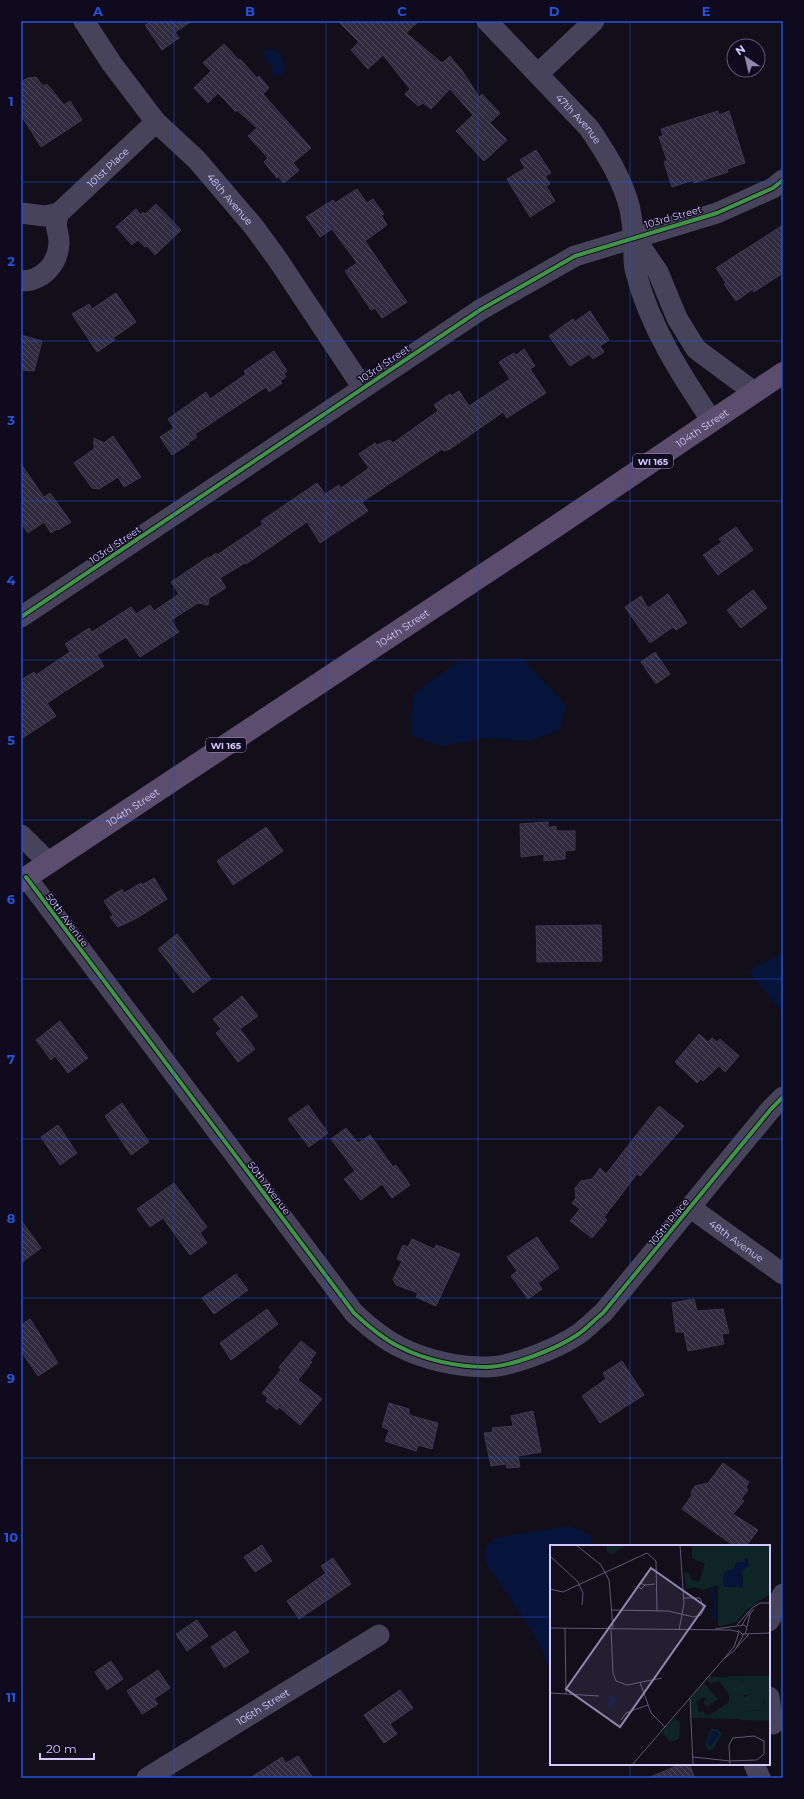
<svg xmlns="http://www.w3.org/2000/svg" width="804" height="1799" font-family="Montserrat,sans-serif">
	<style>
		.water { fill: #06133a }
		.building { fill: url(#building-back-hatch); stroke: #3e3850 }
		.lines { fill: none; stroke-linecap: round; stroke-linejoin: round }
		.minor { stroke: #46435b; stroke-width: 21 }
		.primary { stroke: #5c4c6d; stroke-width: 22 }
		.cycleway-casing { stroke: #100a1e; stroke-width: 6 }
		.cycleway { stroke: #419447; stroke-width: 4 }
		.grid { fill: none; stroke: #2654da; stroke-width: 1; stroke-opacity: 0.55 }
		.labels { text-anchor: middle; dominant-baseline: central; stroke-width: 3; stroke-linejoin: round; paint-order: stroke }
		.shield { fill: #100a1e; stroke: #988fbc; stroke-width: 1 }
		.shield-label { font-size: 9px; font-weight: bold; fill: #d3c8ff }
		.street-label { font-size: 10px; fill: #d3c8ff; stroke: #100a1e }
		.inset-road { fill: none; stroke: #5f5876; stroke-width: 1 }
		.view { fill: #8f87af; fill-opacity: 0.15; stroke: #8f87af; stroke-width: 2 }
		.inset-edge { fill: none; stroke: #d3c8ff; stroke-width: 2 }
		.neatline { fill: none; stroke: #2654da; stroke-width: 1.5 }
		.grid-label { font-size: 13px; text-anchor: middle; font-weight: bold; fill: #2654da }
	</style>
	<defs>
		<pattern id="building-back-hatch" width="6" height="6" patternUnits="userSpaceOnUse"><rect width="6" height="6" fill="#302b3e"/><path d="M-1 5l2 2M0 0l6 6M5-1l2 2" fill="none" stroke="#4d485b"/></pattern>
	</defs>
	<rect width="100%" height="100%" fill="#120e1a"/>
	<path class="water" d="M268,49l7,1 9,9 1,12 -5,5 -7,-1 -3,-12 -7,-6 1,-5z
		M522,658l44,47 -6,25 -31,11 -42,-3 -46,8 -30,-10 2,-42 44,-32z
		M783,953v60l-35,-42z
		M569,1526l21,8 3,12h-42v125l-18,-39 -47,-69 -1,-16 10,-9z"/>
	<path class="building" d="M154,21h38l-17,11 4,6 -17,12 -17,-25z
		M338,21h81l-13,12 36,30 8,-7 13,16 16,25 3,-3 18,19 -10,10 17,17 -23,21 -28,-30 17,-16 -23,-26 -19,20 -8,-6 -5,3 -13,-12 5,-5 -27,-34 -15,14 -17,-19 8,-8z
		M224,44l15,16h2l16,18 2,-2 10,12 -6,6 48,54 -18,15 6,7 -15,13 -6,-7 -1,2 -13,-16 4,-4 -20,-22 9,-8 -20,-18 -1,2 -18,-19 -10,10 -14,-15 17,-17 -8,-8z
		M36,77l7,9 4,-2 17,21 6,-4 12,19 -41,27 -20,-32v-33l6,-4z
		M718,111l1,4 10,-4 16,52 -18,6 1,3 -34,11 -1,-3 -21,7 -8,-25 3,-2 -8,-23 4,-1 -2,-7z
		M536,150l15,23 -6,3 5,8 -4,2 9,15 -25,16 -23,-38 18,-11 -5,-8z
		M357,189l10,14 6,-4 11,15 -3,1 6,10 -22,16 42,61 -25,16 -7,-10 -4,2 -26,-39 12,-8 -25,-34 -12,8 -14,-20 27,-17 2,3z
		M156,204l25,26 -26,25 -8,-9 -2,1 -7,-7 -6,5 -16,-18 20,-18 5,6 2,-3 2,2z
		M783,225v48l-29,19 -1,-3 -17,12 -12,-17 2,-1 -10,-15z
		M116,293l20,29 -23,16 2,2 -18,12 -25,-38 17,-10 3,5z
		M590,311l19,29 -9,6 4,6 -11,7 -4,-5 -19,12 -21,-30 24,-17 1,3z
		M21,335l21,6 -8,30 -13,-1z
		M524,349l11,17 -5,3 16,24 -39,25 -4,-6 -53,37 -6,2 -2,-2 -80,53 6,9 -48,32 -13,-21 -61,42 -1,-1 -25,15 6,10 -17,10 -1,7 -10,-2 -27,17 8,12 -39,25 -14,-20 -29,18 7,11 -57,37 9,13 -35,23v-59l13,-8 2,3 34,-23 -5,-8 24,-16 3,4 39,-25 5,7 14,-9 4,6 25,-17 -8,-12 37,-25 1,1 7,-5 1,2 46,-31 -2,-3 56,-38 8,11 14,-9 2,3 28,-20 -10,-14 16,-11 2,2 13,-5 3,3 45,-32 -4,-6 16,-11 1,2 8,-5 10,15 41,-27 -11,-17 15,-9 2,2z
		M274,351l13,20 -3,3 2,3 -6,4 2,2 -13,9 -3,-5 -44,29 -27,18 2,3 -9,6 1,1 -17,11 -12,-18 14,-9 -6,-9 38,-27 4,7 36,-25 -2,-3z
		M113,436l28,41 -17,10 -6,-10 -19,12 -7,-1 -18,-25 20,-14v-11l10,5z
		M21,464l23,33 6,-4 21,29 -13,8 -1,-1 -6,4 -7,-11 -16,11 -7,-10z
		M736,527l17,23 -35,25 -15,-20 19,-13 -3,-3z
		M753,590l14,18 -26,20 -14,-18z
		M668,594l19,29 -11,7 -3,-3 -23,16 -25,-36 16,-11 7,12z
		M655,652l15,22 -14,10 -15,-22z
		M548,822v6l8,-2v5h19v19l-10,1v8l-21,2v-7l-23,3 -1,-33z
		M266,827l17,24 -50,34 -16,-24z
		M154,878l13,21 -30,19 -19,9 -8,-10 3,-2 -9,-14 18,-12 2,4 17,-10 1,2z
		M601,925l1,36 -65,1 -1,-36z
		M177,934l34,45 -18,14 -35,-44z
		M242,996l16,20 -18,13 15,20 -17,13 -22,-29 5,-4 -8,-10z
		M60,1021l28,37 -20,15 -13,-17 -4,4 -15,-20z
		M699,1034l9,8 4,-4 5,4 3,-3 19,17 -14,16 -6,-6 -16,15 -2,-2 -4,4 -22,-21z
		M122,1103l27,39 -18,13 -26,-39z
		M308,1105l20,28 -19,14 -21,-28z
		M659,1106l25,20 -44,50 -3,-2 -33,43 3,3 -15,18 -22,-17 10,-12 -8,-6 4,-5 -1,-10 6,-7 11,-2 8,-11 6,6z
		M58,1125l19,28 -17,12 -19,-28z
		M346,1128l12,15 12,-8 23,32 3,-2 14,20 -18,13 -10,-14 -21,16 -17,-21 11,-8 -24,-32z
		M174,1183l33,44 -7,6 7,10 -17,12 -27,-37 -13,9 -13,-18z
		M21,1220l20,28 -20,15z
		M537,1237l22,31 -21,15 4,6 -14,10 -17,-23 6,-5 -10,-14z
		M412,1239l22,10 2,-4 24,9 -24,52 -20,-9 2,-4 -22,-8 -3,-6 9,-18 -5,-2 6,-14 5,2z
		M236,1274l12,16 -34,24 -12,-16z
		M694,1299l3,12 26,-2 6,24 -7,1 2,10 -36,7 -4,-19h-8l-4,-29z
		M267,1309l11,15 -47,36 -11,-17z
		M30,1319l28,44 -20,13 -17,-25v-26z
		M301,1341l15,12 -6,8 2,1 -14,18 24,19 -22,26 -21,-18 -2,3 -11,-9 2,-3 -6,-5 19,-23 -2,-3z
		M622,1361l22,34 -44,28 -18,-27 24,-17 -3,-6z
		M389,1403l20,6v6l29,8 -6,26 -14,-4 -2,6 -31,-10 4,-11 -7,-3z
		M533,1411l8,41 -23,4 2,11 -13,1 -1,-4 -15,2 -7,-33 9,-1 -1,-4 21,-2 -2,-10z
		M723,1463l26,19 -3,5 2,3 -7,9 3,2 -11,13 25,16 -12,16h-12l-52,-37 10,-14 -1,-3 4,-6 13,-3z
		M262,1545l10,16 -17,11 -11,-15z
		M333,1558l18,26 -52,35 -12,-18 39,-28 -5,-7z
		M197,1620l11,16 -21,15 -11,-17z
		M235,1631l14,21 -25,16 -13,-21z
		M111,1661l12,18 -16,11 -12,-18z
		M158,1670l12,18 -16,11 4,5 -16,10 -15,-23z
		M400,1690l13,18 -23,16 7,10 -13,9 -20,-28z
		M298,1756l15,22h-63l32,-21 4,6z
		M681,1764h8l6,14h-47z"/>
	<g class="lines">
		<g class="minor">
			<path id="s1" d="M84,21l28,43 44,58 41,38 57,67 24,33 85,128"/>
			<path id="s2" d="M487,21l102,107c17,25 34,52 41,81 2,12 4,25 4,37 0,8 -1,18 2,27 14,54 45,102 76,148"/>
			<path d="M538,74l56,-53"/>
			<path d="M21,213l24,3 14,-3"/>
			<path d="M634,237l24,35 19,46 19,31 58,43"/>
			<path id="s3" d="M21,281c21,0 37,-16 38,-38 0,-14 -6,-15 0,-30l97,-91"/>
			<path d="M21,617l459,-307 95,-54 142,-43 56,-25 10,-8"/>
			<path d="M21,835l28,28"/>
			<path d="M26,877l328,436c14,13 29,26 46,34 25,13 58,20 86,20 25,0 70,-18 91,-32 9,-6 17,-15 26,-22l168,-204 12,-12"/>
			<path id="s4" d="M691,1208l92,66"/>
			<path d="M769,1621l14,-27"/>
			<path d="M769,1697l4,27"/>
			<path d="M754,1764l6,14"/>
			<path id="s5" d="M147,1778l232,-143"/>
		</g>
		<path class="primary" id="s6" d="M21,881l531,-352 231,-156"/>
		<defs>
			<path id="cycleway" d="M21,617l459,-307 95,-54 142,-43 56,-25 10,-8
				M26,877l328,436c14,13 29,26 46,34 25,13 58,20 86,20 25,0 70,-18 91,-32 9,-6 17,-15 26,-22l168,-204 12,-12"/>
		</defs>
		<use href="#cycleway" class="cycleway-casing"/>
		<use href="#cycleway" class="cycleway"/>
	</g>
	<path class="grid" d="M174,21v1757M326,21v1757M478,21v1757M630,21v1525M21,182h762M21,341h762M21,501h762M21,660h762M21,820h762M21,979h762M21,1139h762M21,1298h762M21,1458h762M21,1617h530M769,1617h14M630,1764v14"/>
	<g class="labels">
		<g class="shield">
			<rect x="633" y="454" width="40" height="14" rx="3"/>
			<rect x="206" y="738" width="40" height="14" rx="3"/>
		</g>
		<g class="shield-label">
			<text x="653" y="461">WI 165</text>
			<text x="226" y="745">WI 165</text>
		</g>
		<g class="street-label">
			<text stroke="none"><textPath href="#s2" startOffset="134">47th Avenue</textPath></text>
			<text stroke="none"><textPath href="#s3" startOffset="157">101st Place</textPath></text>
			<text stroke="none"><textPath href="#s1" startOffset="231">48th Avenue</textPath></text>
			<text transform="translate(673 217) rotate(-16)">103rd Street</text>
			<text transform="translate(384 364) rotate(-34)">103rd Street</text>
			<text stroke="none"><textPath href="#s6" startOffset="818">104th Street</textPath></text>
			<text transform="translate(115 545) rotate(-34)">103rd Street</text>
			<text stroke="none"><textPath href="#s6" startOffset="458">104th Street</textPath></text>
			<text stroke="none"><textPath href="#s6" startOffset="134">104th Street</textPath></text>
			<text transform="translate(67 920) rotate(53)">50th Avenue</text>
			<text transform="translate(269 1188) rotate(53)">50th Avenue</text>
			<text transform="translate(669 1222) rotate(-51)">105th Place</text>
			<text stroke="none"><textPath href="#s4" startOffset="56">48th Avenue</textPath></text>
			<text stroke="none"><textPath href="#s5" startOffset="136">106th Street</textPath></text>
		</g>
	</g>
	<g transform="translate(550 1545)">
		<rect width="220" height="220" fill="#120e1a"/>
		<path d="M57,0h19l-15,10 -5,-5zM159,131l31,3 3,5v8l-6,2 8,3 5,-4 8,-1 6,5 -1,9 -3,4 -18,2 -2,7 -49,-1 -1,-19 14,-16 14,16 -11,8 -4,-5 3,-2 -2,-3 -8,5 3,11 4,-2 5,5 21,-14v-8l-10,-13 -9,3 -3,-4z" fill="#0e2427"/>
		<path d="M142,0h78v49l-25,17 -8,11 -19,5v-42l-15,5 -6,-3 -11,2 -2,-17 5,1 3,7 7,2 6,-18 -13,-6zM196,13l3,2 -7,11 1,13 -20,-1 1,-10 11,-5 2,-5 7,-1zM178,131h42v45l-30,-1 1,-8 19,-2 5,-9 -8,-9 -19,5 -1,-3 6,-2v-9l-3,-4 -13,-1zM124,173l6,4 -1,17 -9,3 -8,-10zM161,184h6l5,4 -8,15 -6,3 -3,-6z" fill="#0e2427" fill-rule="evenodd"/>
		<path d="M194,13l6,7 -8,6 1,16h-19v-14l11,-5v-5l9,-1zM164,41l3,28 -1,5h-5l3,-18 -5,-10zM62,150l6,4 -11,13 3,-16zM162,186h6l1,4 -9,12 -3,-4z" fill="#06133a"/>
		<path class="inset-road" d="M26,0l25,20 8,15 4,48M0,11l28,26 5,11 -1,12M95,40l-5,-2 -2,3 3,3 4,-4 10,-1M0,44l13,3 84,-39 9,8 1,50M61,65l57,1 26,6 7,-2 3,-6 -4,-11h-17M187,80l12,-14M192,80l10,-17 8,-5h10M197,82l3,-13 4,-5M0,83l181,2 8,2M15,83l1,66M61,83l2,45 3,8 11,4 35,-7M165,84l29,-4 3,3 -2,6M129,85l5,-26 -4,-59M188,85l4,4 28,-1M187,102l12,-13M175,113l10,-8 9,-16M90,137l11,31 14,14M0,148l49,3M140,154l3,66M71,175l5,-7 22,-8M143,212l37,4 27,-1 7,-6v-13M82,220l102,-118 5,-15M180,220l-1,-20 4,-7 21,-2 10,5"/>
		<path class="view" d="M101,23l54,38 -85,121 -54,-38z"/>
		<rect width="220" height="220" class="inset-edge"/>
	</g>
	<rect width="804" height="1799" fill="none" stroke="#100a1e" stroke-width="44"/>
	<g transform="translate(746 58) rotate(325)"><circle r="19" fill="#100a1e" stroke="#5e5678"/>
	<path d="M0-3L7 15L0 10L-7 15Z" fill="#8f87af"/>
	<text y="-6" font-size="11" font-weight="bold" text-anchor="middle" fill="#d3c8ff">N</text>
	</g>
	<path d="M40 1753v6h54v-6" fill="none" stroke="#d3c8ff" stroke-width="2"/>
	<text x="46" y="1753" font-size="12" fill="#d3c8ff" stroke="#100a1e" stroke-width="3" paint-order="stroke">20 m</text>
	<rect x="22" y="22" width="760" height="1755" class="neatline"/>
	<g class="grid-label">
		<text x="98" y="16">A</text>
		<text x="250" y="16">B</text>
		<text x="402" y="16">C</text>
		<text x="554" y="16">D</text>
		<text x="706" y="16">E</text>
		<text x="11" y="106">1</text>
		<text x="11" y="266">2</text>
		<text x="11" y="425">3</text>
		<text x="11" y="585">4</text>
		<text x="11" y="745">5</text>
		<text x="11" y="904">6</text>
		<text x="11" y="1064">7</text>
		<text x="11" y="1223">8</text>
		<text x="11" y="1383">9</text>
		<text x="11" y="1542">10</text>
		<text x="11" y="1702">11</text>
	</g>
</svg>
